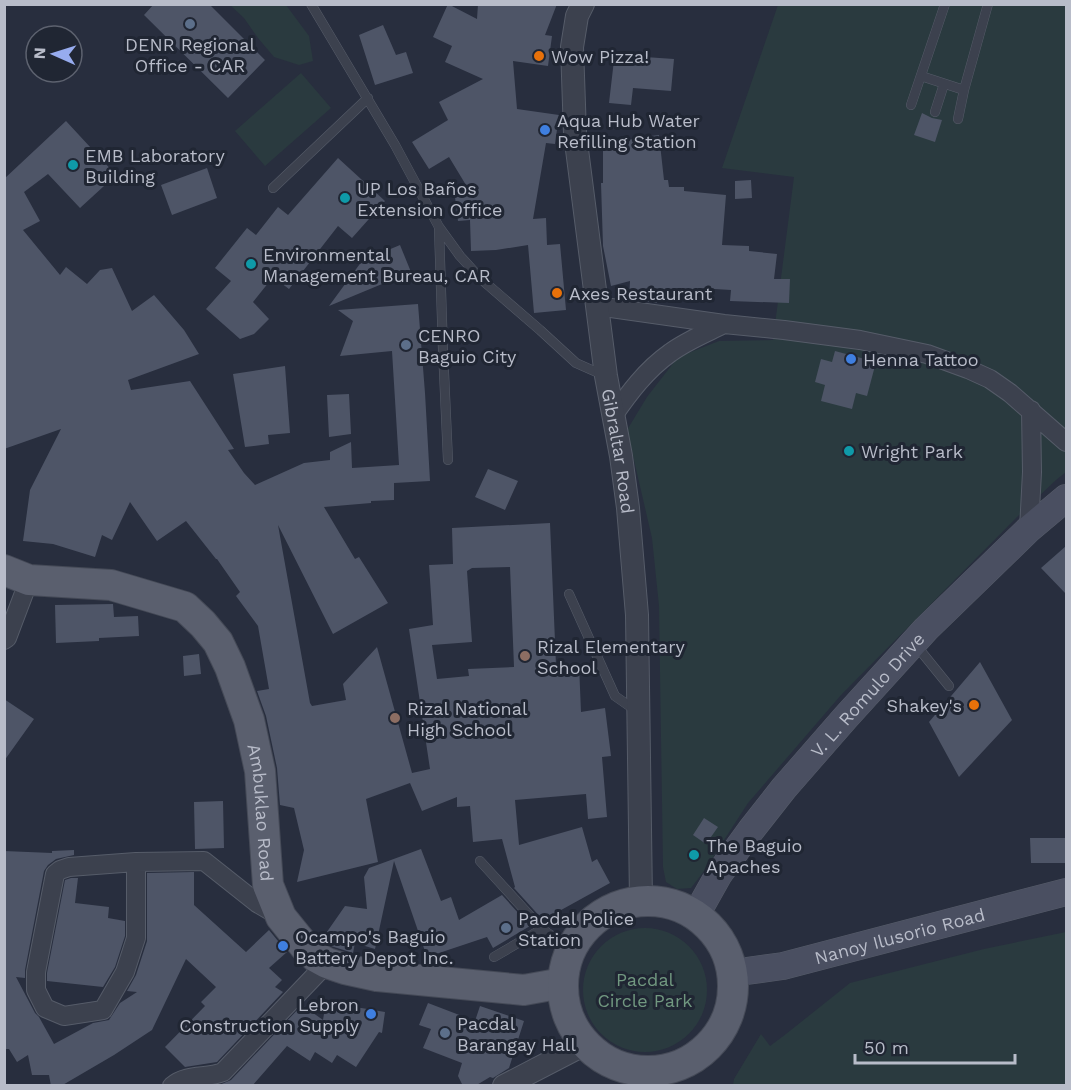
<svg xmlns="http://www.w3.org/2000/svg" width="1071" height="1090" font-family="'Work Sans',sans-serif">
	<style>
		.green { fill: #2a3a3f }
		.building { fill: #4e5567; fill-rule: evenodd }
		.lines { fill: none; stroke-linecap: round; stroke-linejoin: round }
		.service-casing { stroke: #565c69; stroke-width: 10 }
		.minor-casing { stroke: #565c69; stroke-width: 20 }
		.tertiary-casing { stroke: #565c69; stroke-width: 24 }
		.secondary-casing { stroke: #565c69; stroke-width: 28 }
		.primary-casing { stroke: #454a57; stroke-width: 32 }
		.service { stroke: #3c414e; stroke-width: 9 }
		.minor { stroke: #3c414e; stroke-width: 18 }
		.tertiary { stroke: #3c414e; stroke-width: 22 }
		.secondary { stroke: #4a4f61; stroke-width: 27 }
		.primary { stroke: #5a5f6e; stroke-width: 30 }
		.service-dot { fill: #5c6f8a; stroke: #202633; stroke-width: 2 }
		.food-dot { fill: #e8710a; stroke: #202633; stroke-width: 2 }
		.shop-dot { fill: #3f7fe0; stroke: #202633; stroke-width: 2 }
		.culture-dot { fill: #0f9aa8; stroke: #202633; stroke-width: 2 }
		.education-dot { fill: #8d6e63; stroke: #202633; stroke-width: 2 }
		.labels { text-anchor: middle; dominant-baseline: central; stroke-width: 6; stroke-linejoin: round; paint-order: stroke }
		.poi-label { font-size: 18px; fill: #b8bcc9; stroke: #202633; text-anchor: start }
		.street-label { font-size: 18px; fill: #b8bcc9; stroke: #202633 }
		.park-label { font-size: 18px; fill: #719880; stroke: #202633 }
	</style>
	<rect width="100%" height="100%" fill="#282e3e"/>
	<path class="green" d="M230,5h56l23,31 4,25 -14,4 -25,-8 -16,-19 -14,-20z
		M778,5h288v467l-10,8 -38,36 -177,179 -93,108 -44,68 -13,17 -14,1 -11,-7 -3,-15 -4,-261 -7,-68 -25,-108 20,-33 31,-40 41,-16 54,-1 21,-163 -72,-9z
		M301,73l30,35 -66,58 -30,-35z
		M583 990a62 62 0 1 1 124 0a62 62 0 1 1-124 0Z
		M1066,932v153h-333l1,-6 27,-45 9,12 16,-12 64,-51 134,-34z"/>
	<path class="building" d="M154,4h55l56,56 -37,38 -84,-83z
		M448,4l29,15 1,-15h79l-12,31 7,1 -4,30 -35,-5 4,48 42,6 -4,29 -9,-1 -13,76 13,-1 1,27 13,-1 6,66 -32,3 -6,-68 -32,5 -25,1 -1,-31 -12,1 -3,-24 17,-2 -23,-38 -20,12 -17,-27 36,-22 -9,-18 44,-23 -38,-17 7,-16 -19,-9z
		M383,25l13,30 10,-3 7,21 -38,12 -16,-50z
		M645,57l29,2 -3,32 -38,-3 -2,17 -22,-2 5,-43 31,1z
		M922,113l10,5 10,2 -7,22 -21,-7z
		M66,121l50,54 -36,33 -32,-34 -24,18 16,29 -17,9 37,45 6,-8 21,17 13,-14 12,-2 20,43 22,-16 30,35 15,24 -71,26 3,10 59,-9 44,68 -6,1 16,23 11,12 49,-22 26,-3v-8l21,-10 1,26 47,-3 -7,-114 -52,5 13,-35 -15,-11 80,-6 7,89 5,88 -36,2v17l-23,1v2l-47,4 31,52 4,-2 29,46 -55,31 -55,-109 32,178 2,3 34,-6 -3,-16 34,-37 35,126 18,-4 -21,-140 24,-4 -4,-60 24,-1 -1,-36 98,-5 6,142 23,-1 2,48 24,-4 6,48 -9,1 5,60 -19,2 -2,-25 -71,6 4,45 63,-18 10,35 5,-3 13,24 -67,37 -29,-32 1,-1 -13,-48 -29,3 -3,-36 -13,1v-10l-35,14 -12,-28 -44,16 12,63 -81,20 7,-32 -10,-42 -14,-3 -3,-37 -11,-52 -9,-25 12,-2 -11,-63 -22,-30 4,-4 -23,-33h-1l-30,-38 -29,20 -27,-39 -18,38 -10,-5 -7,22 -42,-13 -30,-3 7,-51 31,-61 -57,20v-270zM510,567l4,100 -46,2 1,7 -32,3 -5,-34 40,-3 -5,-71 5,-3z
		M659,135l5,45h4l1,7h15v4l42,4 -4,50 27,1v5l28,3 -3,25h16l-1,24 -59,-2 1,-11 -33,-2v8l-40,-3 -1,10 -28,-4 1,-18 -19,5 -8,-40 -2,-63h2v-43l40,-1v-2z
		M338,158l47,43 -33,37 -14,-12 -49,63 -16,-12 -20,25 16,17 -15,15 -14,5 -34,-30 25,-28 -16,-13 32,-40 9,7 22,-28 10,8z
		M207,168l10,30 -45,17 -11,-30z
		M751,180l1,18 -17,1v-18z
		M400,245l11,27 -82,34 33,-45z
		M835,351l41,11 -9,34 -11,-3 -4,16 -31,-8 4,-16 -10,-3 6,-23 11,3z
		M285,366l5,67 -22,2 1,9 -24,3 -12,-73z
		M349,394l2,40 -22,3 -2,-42z
		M488,469l30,12 -13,29 -30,-13z
		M1066,546v48l-25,-26z
		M113,604l1,13 24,-1 1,20 -40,2v3l-43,2 -1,-38z
		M199,654l2,20 -17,2 -1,-20z
		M980,662l32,58 -53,57 -30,-55z
		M4,699l30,20 -30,42z
		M223,801l1,47 -29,1 -1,-47z
		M704,818l14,9 -12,17 -13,-9z
		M1030,838h36v25h-35z
		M421,849l20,52 10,-4 8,23 43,-25 28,31 -37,22 -6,-11 -60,20 -33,-96 -19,88 -20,-6 -2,10 -19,-6 -3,-1 1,-4 -10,-3 23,-33 22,3 -3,-32 5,-9z
		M74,850v5l-18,4 -8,6 -4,6 -19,99v8l-9,-1 19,36 4,4 15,27 39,-21 16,-3 11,-17 17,-11 -10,-1 9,-16 11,-34v-68l47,-1v33l52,47 23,-22 18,22 -18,16 13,12 -7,7 8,5 -66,70 -32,5 -20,-20 40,-41 -4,-4 15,-15 -30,-28 -34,71 -38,25 -53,31h-10l-2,-11h-17l-4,-20 -11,7 -8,-13h-5v-198l48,2v-2z
		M71,878h7l-3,25 34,4 -1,11 17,3v15l-10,31 -12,20 -56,-6v-8l18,-93z
		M326,1002l59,10 -3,21 -3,-1 -23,35 -19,-12 -5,8 -17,-11 -5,9 -23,-15 -35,40h-35l14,-6 71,-75 21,15z
		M428,1003l47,18 5,-15 44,15 -15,47 -16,10 -3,-1 -15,9h-12l-5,-10 4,-13 -39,-15 8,-19 -12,-4z"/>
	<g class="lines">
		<defs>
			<path id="service" d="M311,4l84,141 44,82 21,29 21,23 59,51 36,33 27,12
				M921,76l43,14
				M911,105l34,-101
				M935,112l9,-28
				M958,119l6,-29 24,-86
				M273,188l95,-90
				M439,229l4,121 5,110
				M569,594l46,102 20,14
				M915,644l34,42
				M480,861l62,68 29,20
				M494,957l48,-28"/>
			<path id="minor" d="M597,306l127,18 60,6 76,10 67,14 41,15 22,10 20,14 56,49
				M613,416c16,-23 33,-46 57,-63 16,-12 36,-20 54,-29
				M1029,529l3,-57 -1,-62
				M4,640l3,-2 22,-58
				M136,862v76l-11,34 -22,38 -39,6 -19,-8 -9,-18v-18l19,-98 5,-4 9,-3 67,-5 68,-1 53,42 24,14
				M172,1086c15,-13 35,-7 51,-14l104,-109"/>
			<g id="tertiary">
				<path id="s1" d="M583,4l-6,12 -5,31 3,87 31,242 15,80 7,52 9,107 4,285"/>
				<path d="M504,1086l81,-42"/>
			</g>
			<g id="secondary">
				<path id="s2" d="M696,915l23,-41 32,-44 33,-42 62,-71 80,-88 103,-100 37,-31"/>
				<path id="s3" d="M732,973l51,-7 283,-74"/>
			</g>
			<g id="primary">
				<path id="s4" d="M4,570l25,10 82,5 74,22 18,17 15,18 12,25 19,53 11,51 8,114 13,32 25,31 10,9 11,6 18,6 32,7 147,14 39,-7"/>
				<circle cx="648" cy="986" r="85"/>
			</g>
		</defs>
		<use href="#service" class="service-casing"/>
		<use href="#minor" class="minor-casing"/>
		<use href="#tertiary" class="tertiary-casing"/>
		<use href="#secondary" class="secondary-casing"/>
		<use href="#primary" class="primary-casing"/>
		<use href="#service" class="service"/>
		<use href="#minor" class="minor"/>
		<use href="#tertiary" class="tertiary"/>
		<use href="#secondary" class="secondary"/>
		<use href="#primary" class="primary"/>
	</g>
	<g class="service-dot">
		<circle cx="190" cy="24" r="6"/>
		<circle cx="406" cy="345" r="6"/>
		<circle cx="506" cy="928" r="6"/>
		<circle cx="445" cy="1033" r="6"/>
	</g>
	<g class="food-dot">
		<circle cx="539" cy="56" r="6"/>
		<circle cx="557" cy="293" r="6"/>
		<circle cx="974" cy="705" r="6"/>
	</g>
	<g class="shop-dot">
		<circle cx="545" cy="130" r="6"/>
		<circle cx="851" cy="359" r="6"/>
		<circle cx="283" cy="946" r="6"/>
		<circle cx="371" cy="1014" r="6"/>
	</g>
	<g class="culture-dot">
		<circle cx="73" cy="165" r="6"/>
		<circle cx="345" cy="198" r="6"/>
		<circle cx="251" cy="264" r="6"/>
		<circle cx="849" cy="451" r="6"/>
		<circle cx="694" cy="855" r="6"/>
	</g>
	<g class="education-dot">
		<circle cx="525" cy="656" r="6"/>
		<circle cx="395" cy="718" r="6"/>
	</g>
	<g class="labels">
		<g class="poi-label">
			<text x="190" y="44" text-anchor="middle">DENR Regional<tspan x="190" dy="21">Office - CAR</tspan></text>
			<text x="551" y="56">Wow Pizza!</text>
			<text x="557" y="120">Aqua Hub Water<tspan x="557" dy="21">Refilling Station</tspan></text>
			<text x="85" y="155">EMB Laboratory<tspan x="85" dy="21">Building</tspan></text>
			<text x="357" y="188">UP Los Baños<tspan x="357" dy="21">Extension Office</tspan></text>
			<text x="263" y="254">Environmental<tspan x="263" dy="21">Management Bureau, CAR</tspan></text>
			<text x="569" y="293">Axes Restaurant</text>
			<text x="418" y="335">CENRO<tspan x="418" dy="21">Baguio City</tspan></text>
			<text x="863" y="359">Henna Tattoo</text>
			<text x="861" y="451">Wright Park</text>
			<text x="537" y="646">Rizal Elementary<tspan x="537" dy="21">School</tspan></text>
			<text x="962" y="705" text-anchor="end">Shakey's</text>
			<text x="407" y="708">Rizal National<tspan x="407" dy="21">High School</tspan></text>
			<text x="706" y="845">The Baguio<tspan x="706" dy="21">Apaches</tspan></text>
			<text x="518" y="918">Pacdal Police<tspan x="518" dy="21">Station</tspan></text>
			<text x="295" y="936">Ocampo's Baguio<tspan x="295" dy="21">Battery Depot Inc.</tspan></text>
			<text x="359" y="1004" text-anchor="end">Lebron<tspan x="359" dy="21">Construction Supply</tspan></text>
			<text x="457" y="1023">Pacdal<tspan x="457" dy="21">Barangay Hall</tspan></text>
		</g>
		<g class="street-label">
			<text stroke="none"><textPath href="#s1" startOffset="452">Gibraltar Road</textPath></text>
			<text stroke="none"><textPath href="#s2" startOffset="280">V. L. Romulo Drive</textPath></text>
			<text stroke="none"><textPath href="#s4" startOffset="412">Ambuklao Road</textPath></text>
			<text stroke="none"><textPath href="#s3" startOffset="172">Nanoy Ilusorio Road</textPath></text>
		</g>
		<g class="park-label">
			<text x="645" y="979">Pacdal<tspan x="645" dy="21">Circle Park</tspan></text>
		</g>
	</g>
	<rect width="1071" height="1090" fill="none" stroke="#b8bcc9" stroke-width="12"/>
	<g transform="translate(54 54) rotate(273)"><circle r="28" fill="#202633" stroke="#5d626f" stroke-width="1.5"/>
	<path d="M0-4.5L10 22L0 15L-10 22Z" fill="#97acef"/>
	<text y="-9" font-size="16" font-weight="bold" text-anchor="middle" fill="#b8bcc9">N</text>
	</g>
	<path d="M855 1054v9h160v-9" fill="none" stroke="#b8bcc9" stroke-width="3"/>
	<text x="864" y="1054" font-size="18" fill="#b8bcc9" stroke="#202633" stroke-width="4.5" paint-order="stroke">50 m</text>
</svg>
